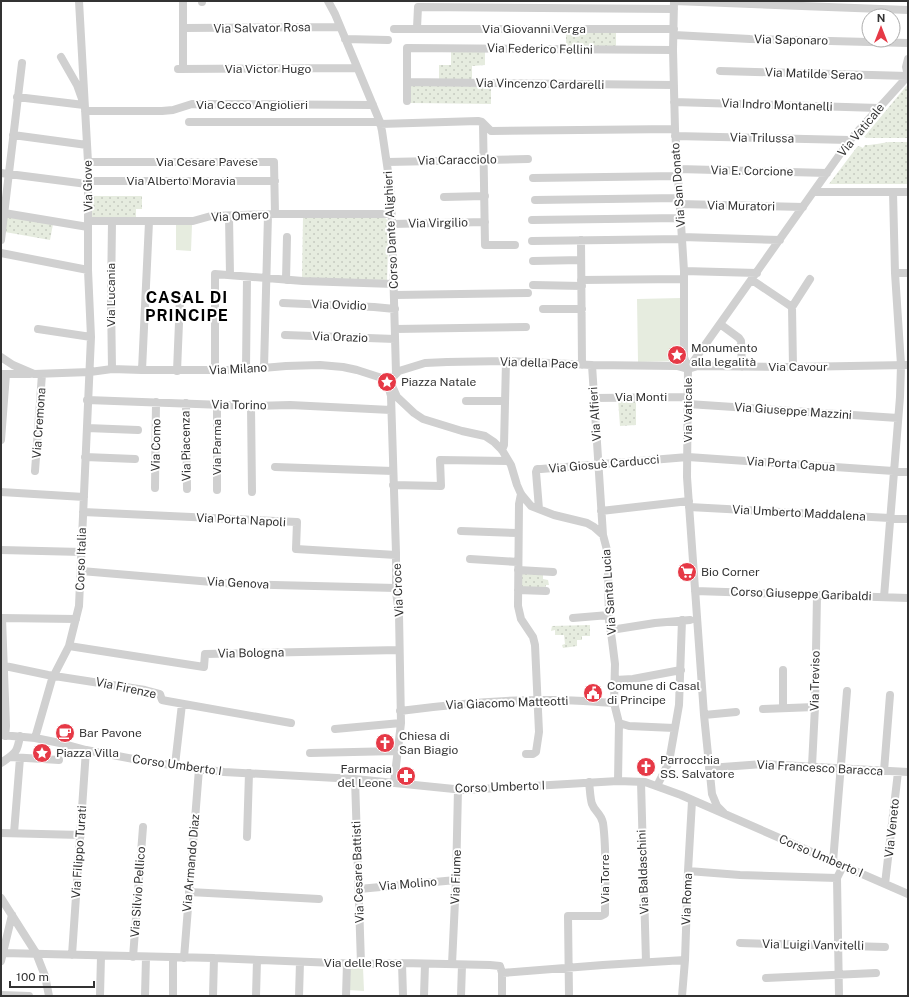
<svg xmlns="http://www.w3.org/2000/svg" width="909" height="997" font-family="'Public Sans',sans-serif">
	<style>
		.grass { fill: url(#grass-dots) }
		.park { fill: #e6ecdf }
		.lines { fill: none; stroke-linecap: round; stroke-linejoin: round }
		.minor { stroke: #d0d0d0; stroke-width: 8 }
		.labels { text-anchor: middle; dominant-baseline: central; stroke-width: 4; stroke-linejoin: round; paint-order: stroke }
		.street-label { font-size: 12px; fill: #333; stroke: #fff }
		.poi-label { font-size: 12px; fill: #333; stroke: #fff; text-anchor: start }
		.district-label { font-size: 16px; font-weight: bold; letter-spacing: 1px; fill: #000; stroke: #fff }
	</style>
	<defs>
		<pattern id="grass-dots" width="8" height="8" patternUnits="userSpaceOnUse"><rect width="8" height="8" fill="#e6ecdf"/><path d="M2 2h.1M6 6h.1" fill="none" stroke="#c6cbc0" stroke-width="1.8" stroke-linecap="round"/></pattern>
	</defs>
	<rect width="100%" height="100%" fill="#fff"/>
	<path class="grass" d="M566,32h50v14h-50z
		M451,51h34v14l-13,1v14h-33v-15h12z
		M908,84v54h-40l-4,-1z
		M411,85l80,1v18l-81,-1z
		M889,142h19v42h-79l28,-37 2,-1 4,2 2,-3c9,0 15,-2 24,-3z
		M91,196h51v13h-6v10l-45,-1z
		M7,216l46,8 -3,16 -45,-8z
		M383,217l6,4 -2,60 -85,-2 1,-61z
		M618,399h18v26l-16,1z
		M521,572l22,2v5l5,1 1,5h-3l-1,4 -24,-1z
		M590,625v11h-8v4h-5v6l-14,2 -1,-3 3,-1 -1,-9h-9v-5l-4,1 1,-5z"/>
	<path class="park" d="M176,225h16l-1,26 -15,-1z
		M681,298l1,63 -44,1 -1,-63z
		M350,966l13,1 1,24 -16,-1z"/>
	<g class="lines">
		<path class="minor" d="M328,1l7,13 45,108 2,9 9,61 5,181
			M674,1l-1,49 2,79 9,142v86l4,12
			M674,1l234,9
			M202,2v-1
			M184,28l156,-1
			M417,28l1,-21 256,2
			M394,29h280
			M674,35l76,4 158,4
			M345,39l43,1
			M61,57l16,28 5,14
			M908,59l-2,8 2,9
			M178,69l179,-1
			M183,69v-68
			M720,71l188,5
			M407,82l267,3
			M17,97l67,8
			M407,101v-53l266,2
			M674,102l205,6
			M85,111h77l11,-1 19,-6 181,1
			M189,122h191
			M380,124l98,-3 4,1 9,9 184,-2
			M483,124l2,121h30
			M13,135l74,10
			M675,136l175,4
			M88,162h186l1,52
			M387,162l141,-3
			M678,169l149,4
			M1,173l86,11
			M533,178l145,-2
			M87,181h188
			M814,192h94
			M444,197l41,-1
			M535,200l144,-2
			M679,204l124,3
			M4,213l84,14
			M229,216l1,59
			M532,220l148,-2
			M88,221h105l18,-5 64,-2h116
			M112,221l-1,78 1,70
			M391,224l94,-2
			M682,237l98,3
			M1,240l21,-177
			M581,240l1,125
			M532,241l150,-2
			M1,253l87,17
			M533,261l48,-1
			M684,271l73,2
			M895,273h13
			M286,280l1,-43
			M581,280l103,-1
			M752,280l40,27
			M533,285l49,1
			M395,295l133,-2
			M283,303l91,4 21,2
			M543,309h39
			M720,324l19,14 2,3 1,26
			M38,329l53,8
			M395,329l131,-2
			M285,335l110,4
			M1,357l12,8 21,9 56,-2 22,-3 30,1h98l46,-4 34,-1 23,2 14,3 28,9
			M592,365l11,170
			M793,367l-1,-60 18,-28
			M264,368l4,-153
			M246,369l1,-92
			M142,370l7,-148
			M215,370v-96l88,7 91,3
			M177,371l3,-73
			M2,374h28
			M393,377l6,-6 26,-8 22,-1 59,-1 86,4 85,1 11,3 10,-3 95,1 115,-2
			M392,386l5,11 17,16 9,6 39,12 23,5 9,6 8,8 9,15 6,20 4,9 10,12 23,9 33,8 7,4 9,8 4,15 1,17 1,54 3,19 3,24 -1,39 5,20 -1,58
			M389,389l2,7 5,157v39l3,22 2,109 -7,60
			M594,398l94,-1
			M87,400l164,6 39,-1 101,5
			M466,401h39
			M186,403l1,86
			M217,404v86
			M688,404l210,14
			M251,406l1,86
			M87,428l51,2
			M1,440l5,-66
			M502,450l2,-5 2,-84
			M85,457l50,2
			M275,467l118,4
			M35,471l7,-97
			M393,485l48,1 -1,-26 68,1
			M155,488l1,-86
			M1,492l83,5
			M521,494l-2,10 -1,102 3,13 12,18 2,8 4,87 -3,20 -3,2h-7
			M689,507l219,12
			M539,509l-3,-37 1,-3h4l147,-12 220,15
			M601,511l88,-10
			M83,512l214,10 -1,27 100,6
			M461,531l57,2
			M1,550l81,2
			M470,559l48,3
			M518,570l35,2
			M81,571l155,13 160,4
			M518,590l28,1
			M695,591l213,7
			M884,597l16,-200 1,-32 -6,-92 -2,-81
			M1,618l75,1
			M2,618l4,108 -1,10
			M573,618l36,-3
			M611,630l44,-7 35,-3
			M69,646l135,21 1,-13 194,-4
			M5,666l43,9 97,15 15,4 2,6 5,1 124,22
			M615,680l18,-1 48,-9
			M783,708v-38
			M763,709l52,-2
			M400,711c52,-7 104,-12 156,-11 20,0 39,2 58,3
			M704,715l32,-3
			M619,723l10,3 45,2
			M335,729l66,-6
			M1,735l34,3 25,5 26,7 63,12 75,10 131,7 109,11 154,-9 27,1 36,13 227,99
			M35,738l17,-59 17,-33 10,-40 12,-269 -3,-67v-108l-9,-161
			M310,753l87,-2
			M10,757l49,3
			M1,763c14,-10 16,-9 19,-27
			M175,765l7,-61
			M812,766l3,-59 2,-112
			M709,768l54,-4 145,8
			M884,771l6,-76
			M355,779l6,185
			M641,782l5,180
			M657,786l12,-24 10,-57 3,-85
			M724,813l-7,-7 -5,-12 -8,-79 -17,-238 1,-108 162,-229 58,-64
			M1,833l80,2
			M14,833l6,-75
			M247,837l2,-64
			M833,862l14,-171
			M688,871l52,4 97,3
			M885,884l13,-112
			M359,889l97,-9
			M189,892l130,7
			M1,898l35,55 9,23 4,20
			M740,943l145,4
			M3,953l211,5 147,6 41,-1 88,2 10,1 2,7 101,-8 82,-5
			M72,955l14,-205
			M133,957l10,-130
			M184,958l15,-189
			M1,961l11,-46
			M402,963l1,33
			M452,964l4,-84 2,-91
			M766,978l110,-5
			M1,995l28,1
			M100,996l1,-40
			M145,996l1,-39
			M173,996v-38
			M213,996l1,-38
			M256,996l1,-36
			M299,996l1,-34
			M346,996l1,-33
			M424,996l1,-32
			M461,996l1,-31
			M502,996v-23
			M569,996l-1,-80h33l4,-2c0,-30 2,-62 -2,-91 -2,-10 -8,-11 -11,-19 -2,-6 -2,-15 -3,-22
			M682,996l3,-36 3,-89 4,-70
			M839,996l-2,-118 6,-12"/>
	</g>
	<defs>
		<symbol id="sight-disc" viewBox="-11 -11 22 22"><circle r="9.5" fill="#e63946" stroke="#fff"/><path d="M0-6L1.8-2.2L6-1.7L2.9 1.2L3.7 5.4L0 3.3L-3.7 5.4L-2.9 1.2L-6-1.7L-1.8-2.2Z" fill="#fff"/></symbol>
		<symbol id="supermarket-disc" viewBox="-11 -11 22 22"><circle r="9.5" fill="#e63946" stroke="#fff"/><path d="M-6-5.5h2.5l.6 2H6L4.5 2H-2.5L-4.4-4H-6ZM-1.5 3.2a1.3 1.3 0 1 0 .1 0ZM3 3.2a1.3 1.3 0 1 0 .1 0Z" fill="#fff"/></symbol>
		<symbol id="civic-disc" viewBox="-11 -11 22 22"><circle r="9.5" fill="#e63946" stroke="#fff"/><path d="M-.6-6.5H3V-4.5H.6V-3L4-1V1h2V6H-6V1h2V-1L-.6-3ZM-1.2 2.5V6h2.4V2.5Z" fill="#fff"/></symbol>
		<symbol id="cafe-disc" viewBox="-11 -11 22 22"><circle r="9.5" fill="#e63946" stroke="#fff"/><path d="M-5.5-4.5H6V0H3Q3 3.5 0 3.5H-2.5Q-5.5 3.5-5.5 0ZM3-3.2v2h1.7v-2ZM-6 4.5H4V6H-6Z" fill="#fff"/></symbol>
		<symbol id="church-disc" viewBox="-11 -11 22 22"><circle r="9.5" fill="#e63946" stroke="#fff"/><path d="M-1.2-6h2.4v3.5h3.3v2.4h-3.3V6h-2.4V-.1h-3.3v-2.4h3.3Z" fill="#fff"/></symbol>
		<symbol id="pharmacy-disc" viewBox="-11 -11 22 22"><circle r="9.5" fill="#e63946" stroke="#fff"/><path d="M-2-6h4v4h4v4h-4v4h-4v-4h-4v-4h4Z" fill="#fff"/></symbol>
	</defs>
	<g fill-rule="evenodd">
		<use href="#sight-disc" x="666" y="344" width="22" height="22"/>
		<use href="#sight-disc" x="376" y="371" width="22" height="22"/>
		<use href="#supermarket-disc" x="676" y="561" width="22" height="22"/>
		<use href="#civic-disc" x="582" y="682" width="22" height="22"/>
		<use href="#cafe-disc" x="54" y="722" width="22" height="22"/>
		<use href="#church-disc" x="374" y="732" width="22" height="22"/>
		<use href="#sight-disc" x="31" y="742" width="22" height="22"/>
		<use href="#church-disc" x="635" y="756" width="22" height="22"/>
		<use href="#pharmacy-disc" x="395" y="765" width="22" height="22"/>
	</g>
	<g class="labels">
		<g class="street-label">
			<text transform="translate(262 28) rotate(-1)">Via Salvator Rosa</text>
			<text x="534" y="29">Via Giovanni Verga</text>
			<text transform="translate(791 40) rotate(1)">Via Saponaro</text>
			<text transform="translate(540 49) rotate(1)">Via Federico Fellini</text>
			<text x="268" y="69">Via Victor Hugo</text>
			<text transform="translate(814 74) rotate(2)">Via Matilde Serao</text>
			<text transform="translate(540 84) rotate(1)">Via Vincenzo Cardarelli</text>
			<text x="252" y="105">Via Cecco Angiolieri</text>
			<text transform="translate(777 105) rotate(2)">Via Indro Montanelli</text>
			<text transform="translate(861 130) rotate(-50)">Via Vaticale</text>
			<text transform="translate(762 138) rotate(1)">Via Trilussa</text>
			<text transform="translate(457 160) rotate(-1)">Via Caracciolo</text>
			<text x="207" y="162">Via Cesare Pavese</text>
			<text transform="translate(752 171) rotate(1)">Via E. Corcione</text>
			<text x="181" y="181">Via Alberto Moravia</text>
			<text transform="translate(678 185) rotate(-94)">Via San Donato</text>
			<text transform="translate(88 186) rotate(-91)">Via Giove</text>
			<text transform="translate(741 206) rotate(1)">Via Muratori</text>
			<text transform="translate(240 216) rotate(-3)">Via Omero</text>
			<text transform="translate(438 223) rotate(-1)">Via Virgilio</text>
			<text transform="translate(391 230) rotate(-93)">Corso Dante Alighieri</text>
			<text transform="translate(111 295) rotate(-90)">Via Lucania</text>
			<text transform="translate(339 305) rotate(2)">Via Ovidio</text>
			<text transform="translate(340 337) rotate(2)">Via Orazio</text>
			<text transform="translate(539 363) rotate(2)">Via della Pace</text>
			<text x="798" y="367">Via Cavour</text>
			<text transform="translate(238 369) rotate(-3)">Via Milano</text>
			<text x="641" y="397">Via Monti</text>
			<text transform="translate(239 405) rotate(1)">Via Torino</text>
			<text transform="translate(688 410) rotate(-90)">Via Vaticale</text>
			<text transform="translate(793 411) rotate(4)">Via Giuseppe Mazzini</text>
			<text transform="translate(595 414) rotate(-94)">Via Alfieri</text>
			<text transform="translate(39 423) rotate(-86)">Via Cremona</text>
			<text transform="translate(156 445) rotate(-89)">Via Como</text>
			<text transform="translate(186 446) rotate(-91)">Via Piacenza</text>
			<text transform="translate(217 447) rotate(-90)">Via Parma</text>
			<text transform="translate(604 464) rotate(-5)">Via Giosuè Carducci</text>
			<text transform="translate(791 464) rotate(4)">Via Porta Capua</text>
			<text transform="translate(799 513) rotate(3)">Via Umberto Maddalena</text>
			<text transform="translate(241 520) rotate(3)">Via Porta Napoli</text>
			<text transform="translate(81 559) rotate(-88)">Corso Italia</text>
			<text transform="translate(238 583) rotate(3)">Via Genova</text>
			<text transform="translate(398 590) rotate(-93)">Via Croce</text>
			<text transform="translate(609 592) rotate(-94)">Via Santa Lucia</text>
			<text transform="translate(801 594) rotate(2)">Corso Giuseppe Garibaldi</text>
			<text transform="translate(251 653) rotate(-1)">Via Bologna</text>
			<text transform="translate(815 681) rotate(-89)">Via Treviso</text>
			<text transform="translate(126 688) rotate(12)">Via Firenze</text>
			<text transform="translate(507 703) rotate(-2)">Via Giacomo Matteotti</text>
			<text transform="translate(177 765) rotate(8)">Corso Umberto I</text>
			<text transform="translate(820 768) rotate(3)">Via Francesco Baracca</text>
			<text transform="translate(500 787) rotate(-2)">Corso Umberto I</text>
			<text transform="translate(892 828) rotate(-84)">Via Veneto</text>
			<text transform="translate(79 852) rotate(-86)">Via Filippo Turati</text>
			<text transform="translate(821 856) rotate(23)">Corso Umberto I</text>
			<text transform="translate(191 863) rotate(-85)">Via Armando Diaz</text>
			<text transform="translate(358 872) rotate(-92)">Via Cesare Battisti</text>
			<text transform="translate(643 872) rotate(-92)">Via Baldaschini</text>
			<text transform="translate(456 877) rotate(-88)">Via Fiume</text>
			<text transform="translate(605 879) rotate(-90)">Via Torre</text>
			<text transform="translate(408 884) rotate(-5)">Via Molino</text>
			<text transform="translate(138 892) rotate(-86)">Via Silvio Pellico</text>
			<text transform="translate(687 899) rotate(-88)">Via Roma</text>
			<text transform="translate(813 945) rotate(1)">Via Luigi Vanvitelli</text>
			<text x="363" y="963">Via delle Rose</text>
		</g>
		<g class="poi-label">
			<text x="691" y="348">Monumento<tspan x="691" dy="14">alla legalità</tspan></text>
			<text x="401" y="382">Piazza Natale</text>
			<text x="701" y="572">Bio Corner</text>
			<text x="607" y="686">Comune di Casal<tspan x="607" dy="14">di Principe</tspan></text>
			<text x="79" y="733">Bar Pavone</text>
			<text x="399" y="736">Chiesa di<tspan x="399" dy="14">San Biagio</tspan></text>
			<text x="56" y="753">Piazza Villa</text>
			<text x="660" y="760">Parrocchia<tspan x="660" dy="14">SS. Salvatore</tspan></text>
			<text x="392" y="769" text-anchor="end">Farmacia<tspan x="392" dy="14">del Leone</tspan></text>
		</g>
		<g class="district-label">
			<text x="187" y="297">CASAL DI<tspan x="187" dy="18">PRINCIPE</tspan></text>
		</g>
	</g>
	<rect width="909" height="997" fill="none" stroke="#333333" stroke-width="4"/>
	<g transform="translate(881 28)"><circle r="19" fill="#ffffff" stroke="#adadad"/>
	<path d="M0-3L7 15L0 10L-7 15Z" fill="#e63946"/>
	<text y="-6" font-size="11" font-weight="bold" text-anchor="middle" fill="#333333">N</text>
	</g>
	<path d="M10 981v6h84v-6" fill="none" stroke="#333333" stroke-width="2"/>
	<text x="16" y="981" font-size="12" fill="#333333" stroke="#ffffff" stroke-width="3" paint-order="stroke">100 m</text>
</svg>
